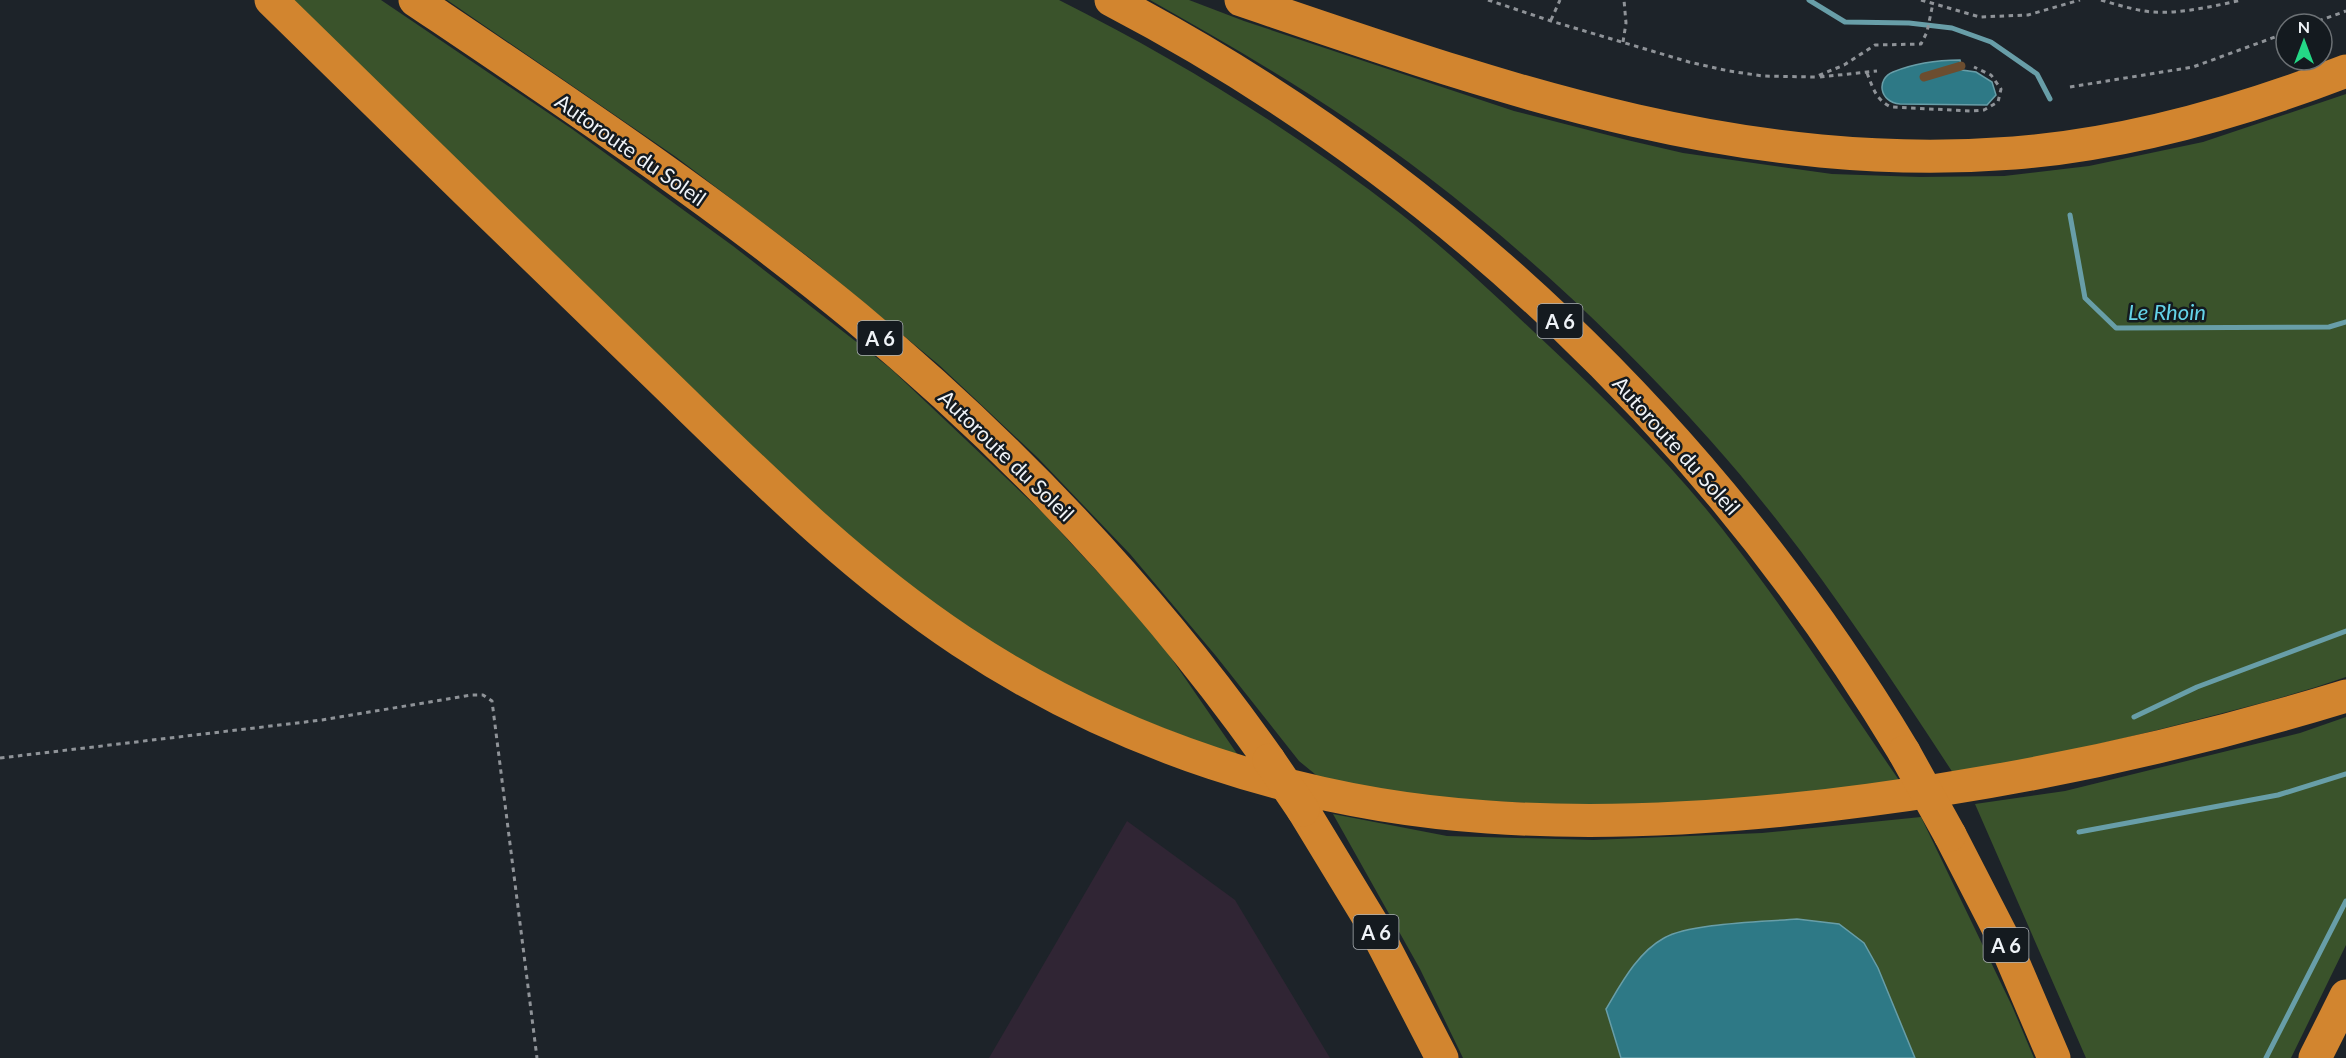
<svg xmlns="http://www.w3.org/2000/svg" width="2346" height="1058" font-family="Lato,sans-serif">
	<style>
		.industrial { fill: #302534 }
		.green { fill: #3a532b }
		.water { fill: #2e7986; stroke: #689ea8; stroke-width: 1.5 }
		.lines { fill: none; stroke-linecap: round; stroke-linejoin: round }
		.stream { stroke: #689ea8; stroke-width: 5 }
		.path { stroke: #8f9398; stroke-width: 3; stroke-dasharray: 4.5 4.5; stroke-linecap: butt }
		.service { stroke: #6c4d2f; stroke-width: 9 }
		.motorway { stroke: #d2852f; stroke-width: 33 }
		.motorway-bridge { stroke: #d2852f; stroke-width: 33 }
		.labels { text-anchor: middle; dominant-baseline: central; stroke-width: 5; stroke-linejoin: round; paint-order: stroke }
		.shield { fill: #141a1f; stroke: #adb2b6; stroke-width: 1.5 }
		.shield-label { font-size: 20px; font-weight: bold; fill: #eff3f7 }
		.street-label { font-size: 21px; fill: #eff3f7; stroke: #141a1f }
		.water-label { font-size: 22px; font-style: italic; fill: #64d3e8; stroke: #141a1f }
	</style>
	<rect width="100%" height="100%" fill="#1d2329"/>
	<path class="industrial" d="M1127,821l108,79 95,158h-341z"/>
	<path class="green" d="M290,0h91l191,129 161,117 157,122 154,146 110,119 86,125 -174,-68 -142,-91 -147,-122z
		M447,0h612c120,60 235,131 342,214 52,41 100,87 148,132 67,63 133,129 188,202 58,75 110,157 164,235l-45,6 -232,19 -216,-11 -87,-18 -22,-18 -83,-105 -86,-102 -92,-96 -99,-93 -128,-106 -135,-102z
		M1150,0h39l55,21 270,90 113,29 56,13 149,21 88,3 84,-1 85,-10 114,-24 143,-48v583c-48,17 -97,29 -146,42 -81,21 -163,40 -245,57 -76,-116 -152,-232 -245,-336 -85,-95 -180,-185 -282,-263 -87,-67 -182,-123 -278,-177z
		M2346,717v228l-55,113h-205l-111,-254 90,-13 235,-58z
		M1333,814l114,22 146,4 169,-7 159,-16 91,189 22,52h-119l-37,-90 -14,-25 -200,-6c-27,22 -41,42 -58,72l15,49h-158l-43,-89z"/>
	<path class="water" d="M1960,60l2,10 14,2 16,10 4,13 -9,10 -87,-1c-21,-2 -24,-25 -7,-32 22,-9 44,-12 67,-12z
		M1797,919l42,5 25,19 14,25 37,90h-294l-15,-49c15,-25 31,-56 58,-71 26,-15 100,-16 133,-19z"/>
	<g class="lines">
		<path class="stream" d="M1809,0l36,22 64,1 43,5 39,14 46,32 13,25
			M2070,215l15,83 31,30 213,-1 17,-5
			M2134,717l63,-30 149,-56
			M2079,832l199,-37 68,-21
			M2266,1058l80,-157"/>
		<path class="path" d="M1488,0l63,21 138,41 40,9 34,5 52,1 29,-12 31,-20 46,-1 6,-12 6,-29
			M1921,0l59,17 48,-2 52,-15
			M2101,0c17,5 33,10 51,12 29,2 62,-6 90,-12
			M1551,20l9,-20
			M2310,24l36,-13
			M1623,42l3,-19 -2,-23
			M1867,73c6,15 9,27 24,34l80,4 13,-1 14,-8 3,-13 -10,-14 -17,-8
			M1820,77l57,-6
			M2070,87l123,-20 93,-34
			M0,758l322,-38 149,-25h12l9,6 45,357"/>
		<path class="service" d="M1924,77l37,-11"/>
		<path class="motorway" d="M271,0c128,125 256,251 385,375 97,94 192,191 305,266 155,103 341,164 527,176 126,9 255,0 381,-17 162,-21 320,-56 477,-104
			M415,0c150,101 302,202 441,317 156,130 296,277 413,443
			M1111,0c329,172 602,434 793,752
			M1241,0c256,87 497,174 773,153 114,-9 226,-41 332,-82
			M1303,810l70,115 69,133
			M1950,835l52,101 52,122
			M2315,1058l31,-62"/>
		<path class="motorway-bridge" d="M1904,752l46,83
			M1269,760l34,50"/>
	</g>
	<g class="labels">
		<g class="shield">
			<rect x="1537.5" y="304" width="45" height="34" rx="4.5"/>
			<rect x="857.5" y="321" width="45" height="34" rx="4.5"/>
			<rect x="1353.5" y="915" width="45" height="34" rx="4.5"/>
			<rect x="1983.5" y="928" width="45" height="34" rx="4.5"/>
		</g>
		<g class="shield-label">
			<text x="1560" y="321">A 6</text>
			<text x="880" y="338">A 6</text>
			<text x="1376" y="932">A 6</text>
			<text x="2006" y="945">A 6</text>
		</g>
		<g class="street-label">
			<text transform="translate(631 149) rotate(35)">Autoroute du Soleil</text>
			<text transform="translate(1677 445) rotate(48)">Autoroute du Soleil</text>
			<text transform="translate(1007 455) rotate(44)">Autoroute du Soleil</text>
		</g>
		<g class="water-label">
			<text x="2167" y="311">Le Rhoin</text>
		</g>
	</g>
	<g transform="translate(2304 42)"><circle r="28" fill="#141a1f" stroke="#6c7175" stroke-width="1.5"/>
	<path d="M0-4.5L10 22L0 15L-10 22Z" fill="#24d886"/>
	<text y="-9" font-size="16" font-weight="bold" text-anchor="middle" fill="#eff3f7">N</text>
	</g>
</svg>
